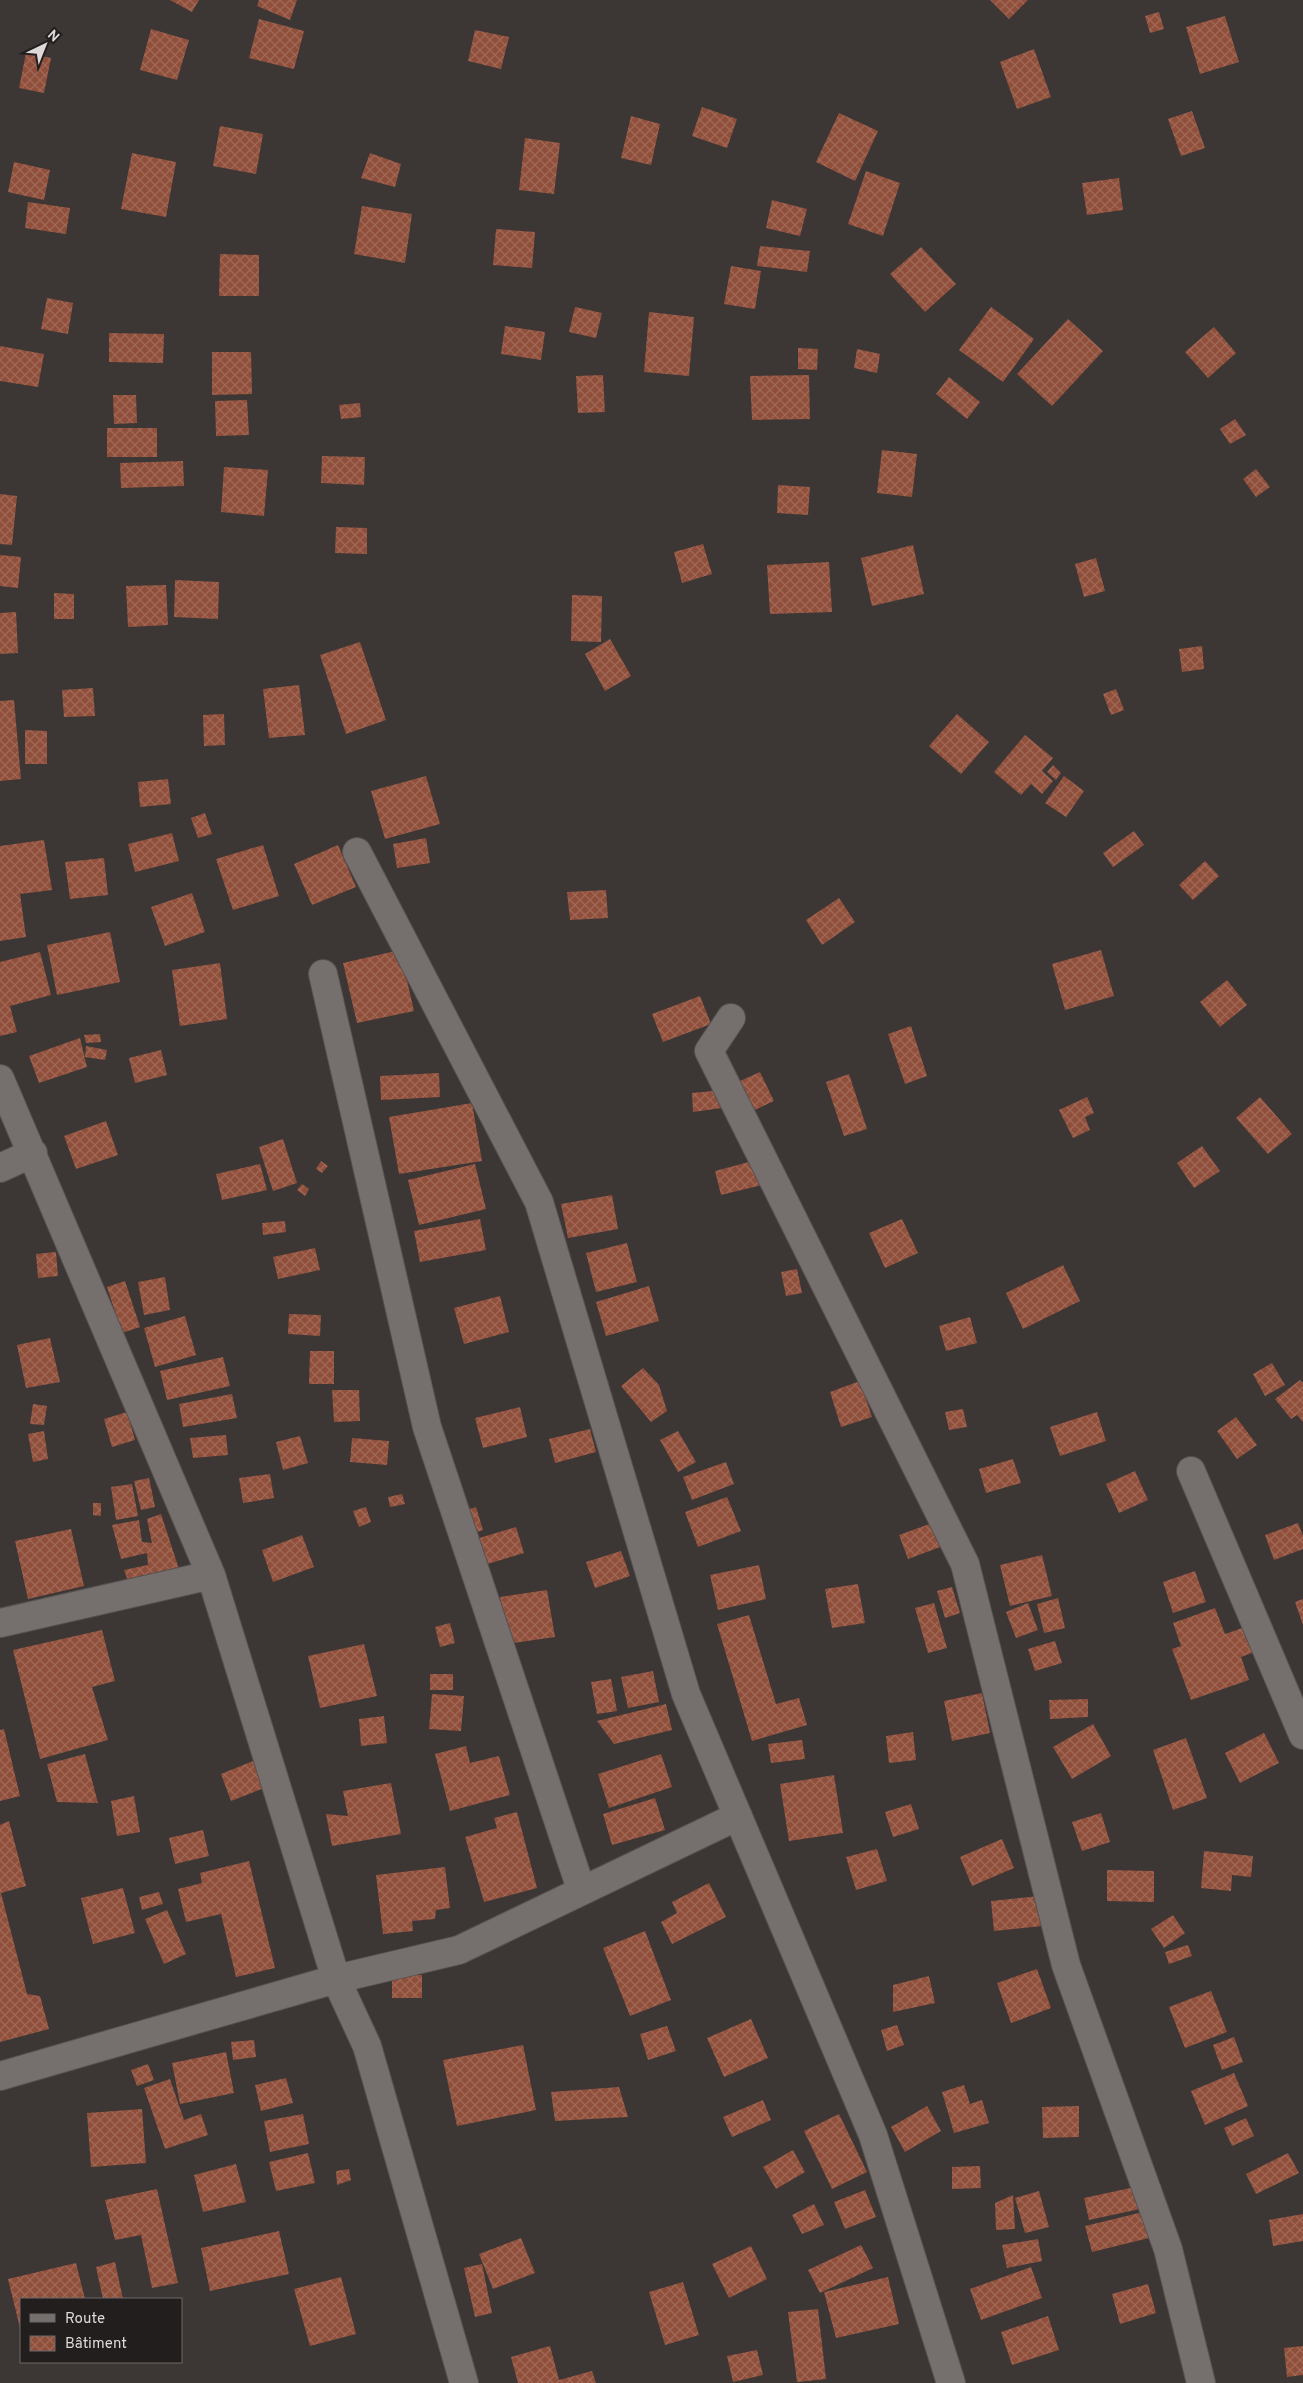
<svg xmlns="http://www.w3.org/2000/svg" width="1303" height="2383" font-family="Overpass,sans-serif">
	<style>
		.building { fill: url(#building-cross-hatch) }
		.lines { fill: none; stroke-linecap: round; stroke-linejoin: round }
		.minor-casing { stroke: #575251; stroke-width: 30 }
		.minor { stroke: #756f6d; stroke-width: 28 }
	</style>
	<defs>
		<pattern id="building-cross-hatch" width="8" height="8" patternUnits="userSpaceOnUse" patternTransform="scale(1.25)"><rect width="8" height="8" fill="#904f3b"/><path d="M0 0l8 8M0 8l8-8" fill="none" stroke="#9f6857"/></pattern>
	</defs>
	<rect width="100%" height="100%" fill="#3c3634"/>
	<path class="building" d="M170,0h29l-7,12z
		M259,0h38l-7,20 -33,-14z
		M990,0h38l-19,19z
		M1159,12l5,17 -14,4 -5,-17z
		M1225,16l14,46 -39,12 -14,-47z
		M259,19l45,12 -10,38 -45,-11z
		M151,29l38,11 -12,40 -37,-10z
		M475,30l34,7 -8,32 -33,-8z
		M1034,49l17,48 -34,12 -17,-47z
		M26,53l25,5 -7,35 -25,-5z
		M702,107l35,12 -10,29 -35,-12z
		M1192,111l13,37 -24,8 -13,-37z
		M839,113l39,18 -23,50 -39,-19z
		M631,116l29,8 -9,41 -30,-7z
		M220,126l43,8 -7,40 -43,-8z
		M525,138l35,5 -6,51 -35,-4z
		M132,153l44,9 -10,55 -45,-8z
		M370,153l31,11 -6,23 -34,-9z
		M14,162l36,8 -6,30 -36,-8z
		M866,171l34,12 -17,53 -35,-12z
		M1119,178l4,32 -36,5 -5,-32z
		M772,200l35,9 -7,27 -34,-8z
		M28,202l42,6 -4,26 -41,-6z
		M362,206l50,8 -7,49 -51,-9z
		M496,229l39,3 -3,36 -39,-3z
		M760,246l50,5 -3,21 -50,-6z
		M921,247l35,37 -31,28 -35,-38z
		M220,254l39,1v41h-40z
		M731,266l30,5 -6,38 -31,-5z
		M47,298l26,5 -5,31 -27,-5z
		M575,307l27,6 -6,25 -27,-6z
		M991,307l43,32 -31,43 -44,-32z
		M649,312l45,5 -5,59 -45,-4z
		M1068,319l35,32 -51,55 -35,-32z
		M505,326l40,6 -4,28 -40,-6z
		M1214,327l22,26 -28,25 -23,-26z
		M109,333l55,1 -1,29 -54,-1z
		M0,346l44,8 -6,33 -38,-6z
		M798,348l20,1 -1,21 -19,-1z
		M857,349l23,5 -3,19 -23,-5z
		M212,352h39l1,42 -40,1z
		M603,375l2,37 -27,1 -2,-37z
		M809,375l1,44 -58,1 -2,-44z
		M949,377l31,25 -13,17 -31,-25z
		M113,395h23l1,28 -23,1z
		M247,400l2,35 -33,1 -1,-35z
		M360,403l1,14 -20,2 -2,-14z
		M1235,419l11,16 -16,9 -10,-15z
		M107,428h50v29h-50z
		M882,450l35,4 -5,43 -35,-4z
		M322,456l43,1 -1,28 -43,-2z
		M183,461l1,25 -63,2 -1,-25z
		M224,467l44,3 -4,46 -43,-4z
		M1256,469l14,18 -14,10 -13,-18z
		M778,485l32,2 -2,28 -31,-2z
		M0,494l17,2 -5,49 -12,-1z
		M336,527l31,1v26l-32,-1z
		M703,544l9,30 -30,9 -8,-31z
		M913,545l11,49 -52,12 -11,-48z
		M0,555l21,2 -3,31 -18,-2z
		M1096,558l9,33 -21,6 -9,-33z
		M829,562l3,50 -62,2 -3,-49z
		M175,580l44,2 -1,37 -44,-2z
		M166,585l2,40 -40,2 -2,-41z
		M54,593l20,1v25h-20z
		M572,595l30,1 -1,46 -30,-1z
		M16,612l2,41 -18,1v-41z
		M610,639l21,37 -26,15 -20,-37z
		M360,642l26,78 -40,14 -26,-79z
		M1202,646l2,23 -22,3 -3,-23z
		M299,685l6,50 -36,3 -6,-49z
		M93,688l2,28 -31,1 -2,-27z
		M1116,689l8,21 -13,5 -8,-21z
		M14,700l7,79 -21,2v-80z
		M224,714l1,31 -21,1 -1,-31z
		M957,714l32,28 -28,32 -32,-28z
		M25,730l22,1v33h-22z
		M1025,735l28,23 -11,13 11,10 -11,13 -11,-10 -10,11 -27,-23z
		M1053,765l8,8 -5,7 -9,-8z
		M426,776l14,48 -55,15 -14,-48z
		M1064,776l20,15 -18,26 -21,-14z
		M168,779l3,25 -31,3 -2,-25z
		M205,813l7,21 -14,4 -7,-20z
		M1134,831l10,14 -31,22 -10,-14z
		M172,833l7,28 -44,11 -7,-28z
		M426,838l4,25 -33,5 -4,-24z
		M44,840l8,50 -32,4 6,43 -26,4v-95z
		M263,845l16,51 -46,14 -17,-51z
		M338,845l18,42 -44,18 -18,-41z
		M104,858l4,37 -38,4 -5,-37z
		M1205,861l14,15 -26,24 -14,-15z
		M606,890l2,28 -38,2 -3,-28z
		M192,893l13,39 -40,14 -14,-39z
		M839,898l16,24 -33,23 -16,-25z
		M110,932l10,50 -63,13 -10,-50z
		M400,950l14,61 -57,12 -14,-60z
		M1101,950l13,46 -49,14 -13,-46z
		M40,952l11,43 -41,11 7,26 -17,4v-74z
		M220,963l7,56 -47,7 -8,-56z
		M1227,980l20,25 -27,22 -20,-25z
		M700,996l11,28 -48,18 -11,-28z
		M911,1026l16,50 -22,8 -17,-50z
		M100,1034l1,8 -15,1 -2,-8z
		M80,1038l7,29 -48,16 -10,-27z
		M86,1046l21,4 -2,10 -20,-3z
		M161,1050l6,25 -32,8 -6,-25z
		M760,1072l14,29 -30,14 -13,-30z
		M439,1073l1,24 -59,3 -1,-24z
		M849,1074l18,55 -23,7 -18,-54z
		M724,1090l5,17 -36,5 -1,-19z
		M1087,1097l7,16 -9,4 5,13 -17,8 -14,-28z
		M1260,1097l32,37 -24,20 -32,-36z
		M472,1103l10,58 -83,13 -10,-57z
		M106,1121l12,34 -42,14 -12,-33z
		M283,1139l14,44 -24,8 -14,-44z
		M1202,1146l18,25 -26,17 -17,-25z
		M760,1159l6,25 -45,11 -6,-24z
		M321,1161l7,5 -6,7 -6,-4z
		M260,1164l7,26 -45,10 -6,-26z
		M475,1164l11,45 -67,16 -11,-45z
		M302,1184l7,5 -4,7 -8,-6z
		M612,1195l6,34 -50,9 -7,-34z
		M480,1219l6,31 -66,12 -6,-31z
		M902,1219l16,34 -33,15 -16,-35z
		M285,1221l1,11 -23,3 -1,-12z
		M627,1243l10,39 -41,10 -10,-39z
		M315,1248l5,22 -42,9 -5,-22z
		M56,1252l2,24 -20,2 -2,-24z
		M1063,1265l17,36 -57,28 -17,-36z
		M797,1269l5,24 -16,3 -5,-24z
		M165,1277l5,33 -26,5 -6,-33z
		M125,1281l15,46 -18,6 -15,-46z
		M649,1286l10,35 -53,15 -10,-34z
		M500,1296l9,36 -45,12 -10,-36z
		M289,1314l32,1 -1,21 -32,-2z
		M185,1316l11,39 -41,12 -11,-39z
		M970,1317l7,26 -31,8 -7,-25z
		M50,1338l10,44 -34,6 -9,-43z
		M310,1351h24v33h-25z
		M223,1357l7,29 -63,14 -7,-29z
		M1272,1363l13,22 -20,11 -12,-22z
		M643,1368l16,17 8,26 -16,11 -30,-36z
		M1300,1380l3,3v39l-6,-7 -6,4 -16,-20z
		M860,1381l12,36 -31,10 -11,-35z
		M332,1390h27l1,31 -26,1z
		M232,1394l5,24 -54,9 -4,-23z
		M33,1404l14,2 -3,19 -14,-1z
		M520,1407l7,30 -44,11 -8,-30z
		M963,1409l4,18 -18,3 -4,-18z
		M127,1412l8,28 -23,7 -8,-28z
		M1097,1412l9,29 -46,15 -10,-29z
		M1236,1417l21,28 -20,14 -20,-28z
		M590,1429l6,23 -41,11 -6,-24z
		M44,1431l4,28 -15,3 -5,-28z
		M678,1431l18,31 -18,10 -18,-32z
		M226,1435l2,20 -35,3 -3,-20z
		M300,1436l8,27 -25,7 -7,-28z
		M352,1438l37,3 -2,24 -37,-3z
		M1013,1459l8,24 -35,10 -7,-24z
		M726,1462l8,22 -42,16 -9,-23z
		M1135,1471l13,29 -29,13 -13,-29z
		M270,1474l4,24 -31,5 -4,-25z
		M149,1478l6,29 -14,3 -7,-29z
		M132,1484l6,32 -22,4 -5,-33z
		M402,1494l3,10 -15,3 -2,-10z
		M727,1497l14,34 -43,16 -13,-35z
		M93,1503h8v13l-8,-1z
		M366,1507l5,15 -12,5 -6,-16z
		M476,1507l7,23 -15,5 -7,-23z
		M161,1514l19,58 -50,14 -6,-16 24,-5 -1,-12 -26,6 -9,-34 27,-5 3,22 10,1 -5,-24z
		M935,1522l8,24 -35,13 -9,-24z
		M1298,1523l5,13v13l-29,11 -9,-25z
		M516,1527l8,26 -40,12 -8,-26z
		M71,1529l13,57 -56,13 -13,-58z
		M302,1535l12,32 -41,15 -11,-32z
		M621,1551l9,25 -35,12 -9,-26z
		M1042,1555l10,41 -42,10 -10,-41z
		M759,1565l7,34 -48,11 -8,-35z
		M1195,1571l11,31 -33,11 -10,-31z
		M858,1584l7,39 -33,5 -7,-39z
		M952,1587l8,26 -15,5 -8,-27z
		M547,1590l8,47 -48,7 -7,-47z
		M1058,1598l7,30 -21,5 -7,-29z
		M1303,1599v26l-8,-23z
		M934,1603l13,45 -19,5 -13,-45z
		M1028,1603l10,27 -22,8 -10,-26z
		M1215,1608l10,26 23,-8 9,25 -16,6 8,23 -58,20 -19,-51 9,-3 -8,-23z
		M749,1615l27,89 23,-6 8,27 -55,16 -35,-117z
		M450,1623l5,20 -15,4 -5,-20z
		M102,1630l13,51 -23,6 16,53 -68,19 -27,-109z
		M1055,1641l7,22 -27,8 -7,-22z
		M364,1644l13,52 -57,12 -12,-52z
		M653,1671l6,31 -31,6 -7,-31z
		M430,1674h23v16h-23z
		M611,1679l6,32 -20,3 -6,-32z
		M982,1693l8,40 -38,8 -8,-40z
		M432,1694l32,2 -3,35 -32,-2z
		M1088,1699v18l-38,2 -1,-19z
		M666,1704l6,26 -58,14 -17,-23z
		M384,1716l3,27 -26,3 -2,-27z
		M1093,1724l18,32 -39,23 -19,-32z
		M4,1729l16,67 -20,5v-71z
		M913,1732l3,28 -27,3 -3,-27z
		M1264,1733l15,30 -39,20 -15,-30z
		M1186,1738l21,60 -34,12 -20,-60z
		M802,1740l3,19 -34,4 -3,-19z
		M466,1746l4,17 29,-7 11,39 -60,16 -15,-57z
		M85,1754l13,49 -41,-1 -10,-38z
		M661,1754l11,33 -63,21 -11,-34z
		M253,1761l11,27 -33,13 -10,-27z
		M834,1775l9,58 -54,8 -9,-57z
		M391,1783l10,51 -69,12 -6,-32 22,2 -5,-25z
		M134,1796l6,36 -23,4 -6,-35z
		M655,1798l10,32 -53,15 -9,-31z
		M911,1804l8,25 -26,8 -8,-25z
		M517,1812l20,76 -53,14 -19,-65 32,-9 -3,-10z
		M1101,1813l9,29 -28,9 -10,-29z
		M9,1821l17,65 -25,7 26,101 13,2 9,33 -49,13v-217z
		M203,1830l6,26 -34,8 -6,-26z
		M1002,1839l12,29 -42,18 -12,-29z
		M877,1849l10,32 -31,9 -10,-33z
		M1204,1851l49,5 -2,21 -19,-2 -1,16 -30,-3z
		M249,1861l26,107 -39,9 -15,-63 -35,8 -8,-33 24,-6 -2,-10z
		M445,1867l5,41 -14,2 -1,9 -23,2 1,10 -30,3 -7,-59z
		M1107,1870l47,1v31l-47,-1z
		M709,1883l17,34 -54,27 -11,-22 16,-9 -5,-11z
		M123,1888l12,45 -42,11 -12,-46z
		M159,1892l4,12 -21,6 -3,-13z
		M1039,1896l3,30 -48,5 -3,-30z
		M167,1910l19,44 -22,10 -19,-45z
		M1173,1915l12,18 -21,15 -13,-19z
		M645,1931l26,69 -41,16 -27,-68z
		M1188,1945l4,11 -23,8 -4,-12z
		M1037,1969l14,39 -40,15 -14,-40z
		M392,1974l30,1v23h-30z
		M929,1976l6,27 -42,9v-27z
		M1211,1991l16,41 -42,16 -16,-41z
		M751,2019l17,39 -44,19 -17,-39z
		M897,2025l7,20 -17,6 -6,-21z
		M667,2026l9,25 -28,9 -8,-26z
		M1234,2037l9,25 -21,8 -9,-25z
		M254,2040l2,17 -23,3 -2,-18z
		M523,2045l13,65 -79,16 -14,-66z
		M226,2052l8,41 -54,11 -8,-41z
		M148,2064l6,16 -17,6 -6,-16z
		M1234,2073l14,33 -43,19 -14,-34z
		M286,2078l7,25 -32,8 -6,-26z
		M170,2079l14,41 17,-6 7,21 -43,14 -21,-61z
		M964,2085l6,19 12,-4 7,23 -35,10 -12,-41z
		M619,2087l9,30 -73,4 -4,-29z
		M763,2100l8,20 -39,17 -9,-20z
		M927,2106l14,25 -36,21 -14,-25z
		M1079,2106v31l-36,1 -1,-31z
		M142,2109l4,54 -55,4 -4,-54z
		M303,2114l6,30 -39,8 -6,-31z
		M839,2114l28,58 -35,17 -28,-58z
		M1246,2118l8,18 -22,10 -8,-18z
		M793,2150l12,22 -29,17 -13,-22z
		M308,2153l7,30 -39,8 -7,-29z
		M1288,2153l11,20 -43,21 -10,-20z
		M236,2164l10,38 -43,10 -9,-37z
		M980,2166l1,22 -29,1v-22z
		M349,2169l2,11 -14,5 -1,-14z
		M1135,2187l5,22 -51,11 -5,-22z
		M157,2189l21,94 -26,5 -11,-53 -26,5 -10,-40z
		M865,2190l11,27 -31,12 -11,-27z
		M1039,2191l10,36 -24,6 -10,-35z
		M1013,2195l2,34 -19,1 -1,-27z
		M814,2204l10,21 -22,9 -10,-19z
		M1143,2212l6,26 -57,14 -7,-26z
		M1303,2214v27l-30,5 -4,-26z
		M279,2231l10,43 -79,17 -9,-43z
		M521,2238l14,35 -42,16 -14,-35z
		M1038,2239l4,22 -35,7 -5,-23z
		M861,2245l12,23 -53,25 -12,-23z
		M751,2246l16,33 -38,19 -17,-34z
		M115,2262l8,37h-20l-7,-32z
		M76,2263l9,36h-64l-1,29 -12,-49z
		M482,2264l10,49 -17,4 -11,-49z
		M1031,2267l11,31 -61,22 -11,-31z
		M341,2277l15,57 -46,12 -16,-57z
		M888,2277l11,47 -63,14 -12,-46z
		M683,2282l16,53 -34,10 -16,-53z
		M1148,2284l8,29 -36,11 -8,-30z
		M818,2309l8,70 -29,3 -9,-70z
		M1048,2316l11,34 -47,15 -11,-33z
		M550,2346l9,34 33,-9 4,12h-78l-7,-26z
		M1303,2346v29l-16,2 -3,-29z
		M757,2350l6,25 -30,7 -6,-26z"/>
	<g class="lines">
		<defs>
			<path id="minor" d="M357,852l182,350 147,492 187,441 78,248
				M323,974l104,453 154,462
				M731,1018l-22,33 256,513 101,401 102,284 33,134
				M0,1079l211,496 125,404 31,67 97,337
				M0,1168l33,-15
				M1191,1471l112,264
				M0,1623l211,-48
				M0,2076l336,-97 123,-29 279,-134"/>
		</defs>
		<use href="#minor" class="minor-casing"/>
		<use href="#minor" class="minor"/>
	</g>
	<rect x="20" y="2298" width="162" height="65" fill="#211e1d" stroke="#6c6968"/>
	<rect x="30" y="2314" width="25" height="8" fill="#756f6d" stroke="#6c6968"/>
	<text x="65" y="2323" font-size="15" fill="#ddd9d8">Route</text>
	<rect x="30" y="2336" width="25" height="15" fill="url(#building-cross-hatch)" stroke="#6c6968"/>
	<text x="65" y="2348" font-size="15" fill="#ddd9d8">Bâtiment</text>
	<g transform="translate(45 45) rotate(43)" stroke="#211e1d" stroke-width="4" paint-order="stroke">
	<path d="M0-4L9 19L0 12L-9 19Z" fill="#ddd9d8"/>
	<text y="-8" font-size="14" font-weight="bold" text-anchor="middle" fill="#ddd9d8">N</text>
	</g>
</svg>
